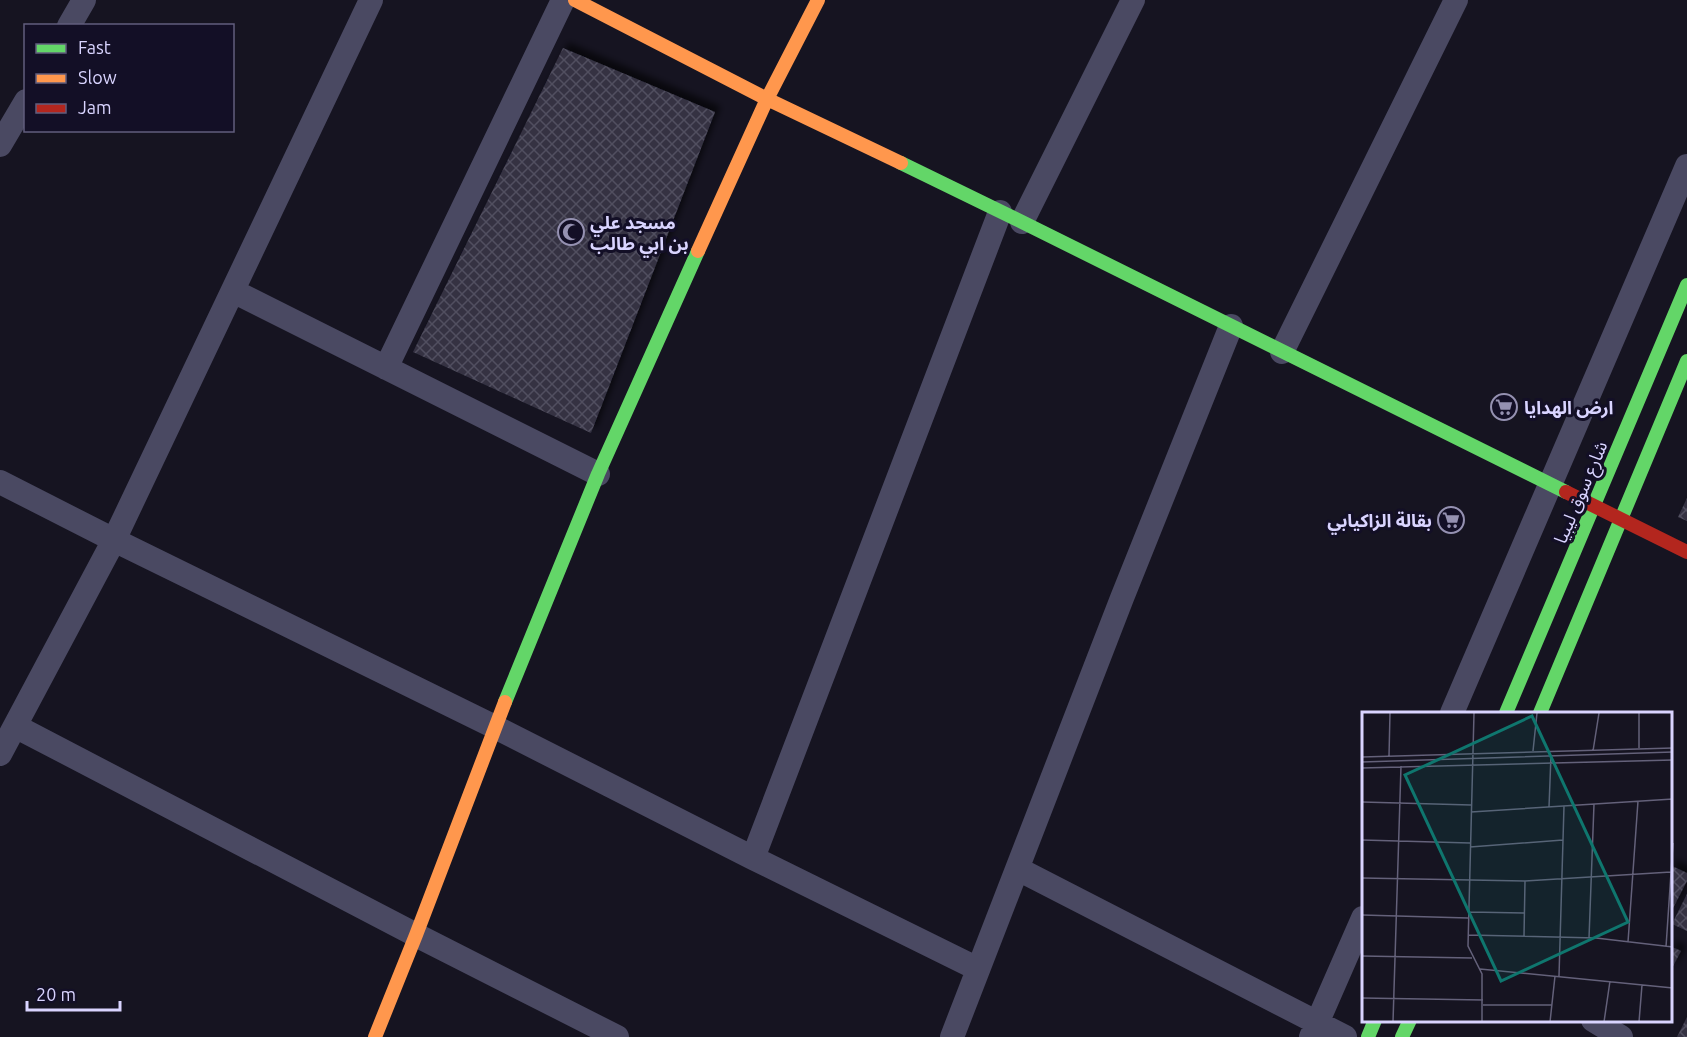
<svg xmlns="http://www.w3.org/2000/svg" width="1687" height="1037" font-family="Ubuntu,'Noto Sans Arabic',sans-serif">
	<style>
		.building { fill: url(#building-cross-hatch); filter: url(#shadow) }
		.lines { fill: none; stroke-linecap: round; stroke-linejoin: round }
		.street { stroke: #4a4962; stroke-width: 24 }
		.fast { stroke: #63d668; stroke-width: 14 }
		.slow { stroke: #ff974d; stroke-width: 14 }
		.jam { stroke: #b3261e; stroke-width: 14 }
		.labels { text-anchor: middle; dominant-baseline: central; stroke-width: 6; stroke-linejoin: round; paint-order: stroke }
		.poi-label { font-size: 18px; font-weight: bold; fill: #d9d4ff; stroke: #130f26; text-anchor: start }
		.street-label { font-size: 18px; fill: #d9d4ff; stroke: #130f26 }
		.inset-road { fill: none; stroke: #64617a; stroke-width: 1.5 }
		.view { fill: #0f766e; fill-opacity: 0.15; stroke: #0f766e; stroke-width: 3 }
		.inset-edge { fill: none; stroke: #d9d4ff; stroke-width: 3 }
	</style>
	<defs>
		<pattern id="building-cross-hatch" width="8" height="8" patternUnits="userSpaceOnUse" patternTransform="scale(1.5)"><rect width="8" height="8" fill="#343243"/><path d="M0 0l8 8M0 8l8-8" fill="none" stroke="#514f5f"/></pattern>
		<filter id="shadow"><feDropShadow dx="5.5" dy="-5.5" stdDeviation="3" flood-color="#0009"/></filter>
	</defs>
	<rect width="100%" height="100%" fill="#161421"/>
	<path class="building" d="M563,48l152,64 -124,321 -178,-81z
		M1687,498v23l-9,-4z
		M1670,865l17,8v8l-17,33z
		M1687,894v37l-15,-7z
		M1670,946l11,5 -11,21z
		M1687,1017v20h-10z"/>
	<g class="lines">
		<path class="street" d="M69,26l15,-26
			M0,145l26,-44
			M1022,222l111,-222
			M233,291l365,183
			M1282,352l174,-352
			M386,368l177,-368
			M0,482l114,58 381,187 258,131 225,111
			M1452,713l235,-547
			M15,726l401,209 201,102
			M0,754l114,-214 257,-540
			M753,858l247,-646
			M1018,869l327,168
			M1593,1020l28,17
			M952,1037l170,-439 109,-272
			M1311,1037l52,-119"/>
		<path class="fast" d="M901,163l121,59 544,270
			M505,702l93,-228 100,-223
			M1506,713l181,-428
			M1540,713l147,-352
			M1368,1037l7,-17
			M1402,1037l8,-17"/>
		<path class="slow" d="M575,0l192,99 134,64
			M698,251l69,-152 51,-99
			M375,1037l41,-102 89,-233"/>
		<path class="jam" d="M1566,492l121,60"/>
	</g>
	<defs>
		<symbol id="mosque-ring" viewBox="-11 -11 22 22"><circle r="9.5" fill="#130f26" stroke="#9591b1" stroke-width="1.5"/><path d="M3.5-4.9A6 6 0 1 0 3.5 4.9A5 5 0 1 1 3.5-4.9Z" fill="#9591b1"/></symbol>
		<symbol id="supermarket-ring" viewBox="-11 -11 22 22"><circle r="9.5" fill="#130f26" stroke="#9591b1" stroke-width="1.5"/><path d="M-6-5.5h2.5l.6 2H6L4.5 2H-2.5L-4.4-4H-6ZM-1.5 3.2a1.3 1.3 0 1 0 .1 0ZM3 3.2a1.3 1.3 0 1 0 .1 0Z" fill="#9591b1"/></symbol>
	</defs>
	<g fill-rule="evenodd">
		<use href="#mosque-ring" x="556" y="217" width="30" height="30"/>
		<use href="#supermarket-ring" x="1489" y="392" width="30" height="30"/>
		<use href="#supermarket-ring" x="1436" y="505" width="30" height="30"/>
	</g>
	<g class="labels">
		<g class="poi-label">
			<text x="590" y="222">مسجد علي<tspan x="590" dy="21">بن ابي طالب</tspan></text>
			<text x="1524" y="407">ارض الهدايا</text>
			<text x="1432" y="520" text-anchor="end">بقالة الزاكيابي</text>
		</g>
		<g class="street-label">
			<text transform="translate(1580 492) rotate(-67)">شارع سوق ليبيا</text>
		</g>
	</g>
	<g transform="translate(1362 712)">
		<rect width="310" height="310" fill="#161421"/>
		<path class="inset-road" d="M112,1l-6,233 14,28v48M277,1v35M171,39l4,-38M231,39l6,-38M27,44l1,-43M0,45l311,-9M0,50l311,-10M0,56l311,-8M0,90l109,3M187,95l2,-52M109,100l202,-13M0,128l108,3M108,135l93,-7M0,166l163,3 146,-9M107,200l55,1M0,203l106,3M106,223l128,3 77,9M162,224l1,-55M227,226l5,-134M266,230l10,-141M304,235l7,-104M0,244l110,2M118,257l193,19M197,264l5,-170M0,286l121,2M121,293h69M31,310l8,-256M188,310l5,-46M242,310l6,-41M277,310l3,-37"/>
		<path class="view" d="M170,4l96,206 -127,59 -96,-206z"/>
		<rect width="310" height="310" class="inset-edge"/>
	</g>
	<rect x="24" y="24" width="210" height="108" fill="#130f26" stroke="#625e7d" stroke-width="1.5"/>
	<rect x="36" y="44" width="30" height="9" fill="#63d668" stroke="#625e7d" stroke-width="1.5"/>
	<text x="78" y="54" font-size="18" fill="#d9d4ff">Fast</text>
	<rect x="36" y="74" width="30" height="9" fill="#ff974d" stroke="#625e7d" stroke-width="1.5"/>
	<text x="78" y="84" font-size="18" fill="#d9d4ff">Slow</text>
	<rect x="36" y="104" width="30" height="9" fill="#b3261e" stroke="#625e7d" stroke-width="1.5"/>
	<text x="78" y="114" font-size="18" fill="#d9d4ff">Jam</text>
	<path d="M27 1001v9h93v-9" fill="none" stroke="#d9d4ff" stroke-width="3"/>
	<text x="36" y="1001" font-size="18" fill="#d9d4ff" stroke="#130f26" stroke-width="4.5" paint-order="stroke">20 m</text>
</svg>
